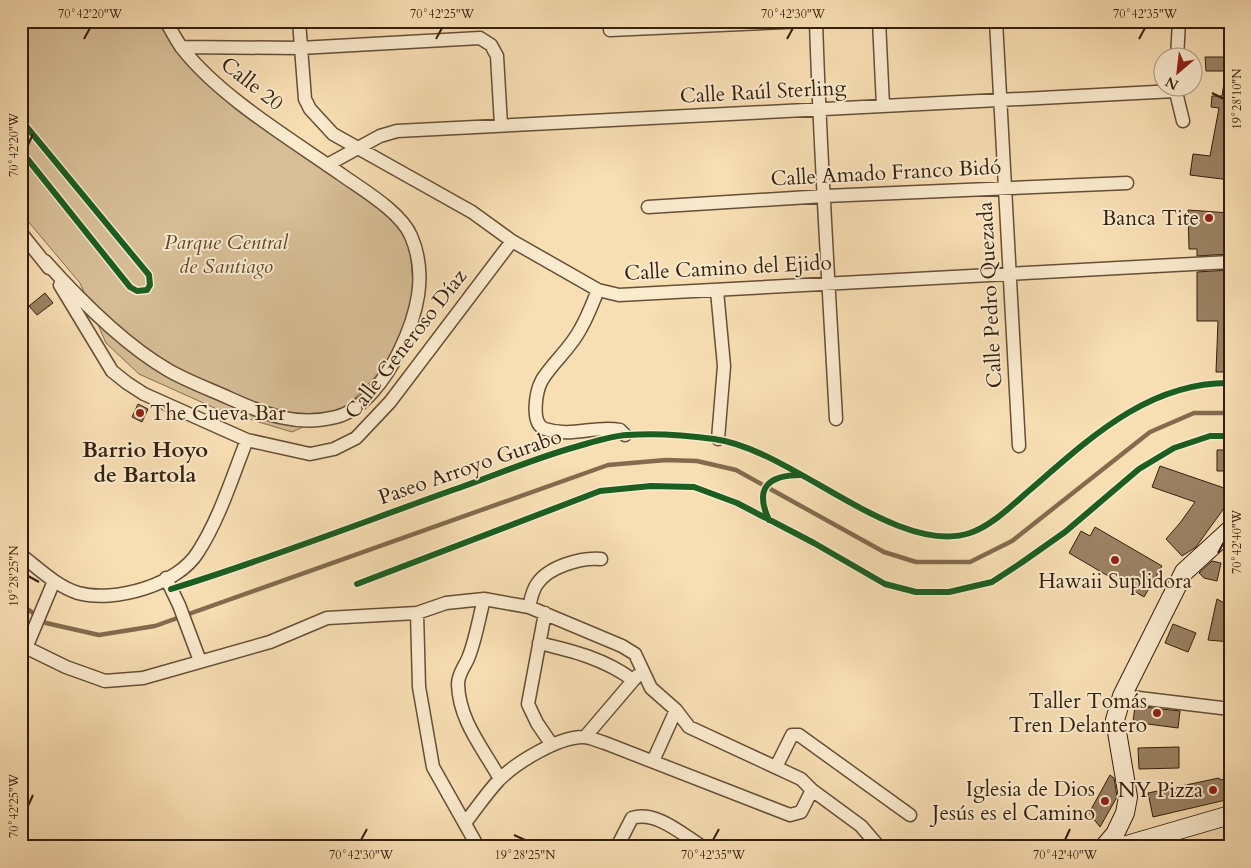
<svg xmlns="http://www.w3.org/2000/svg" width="1251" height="868" font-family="Cardo,serif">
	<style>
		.green { fill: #d7be97; stroke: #866e52 }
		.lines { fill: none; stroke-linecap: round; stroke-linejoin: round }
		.stream { stroke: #836b4e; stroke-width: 4.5 }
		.building { fill: #9b8263; stroke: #361f0c }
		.street-casing { stroke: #664f36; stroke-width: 15 }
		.secondary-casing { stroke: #361f0c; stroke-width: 20 }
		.street { stroke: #faeace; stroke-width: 12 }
		.secondary { stroke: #faeace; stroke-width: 18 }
		.cycleway-casing { stroke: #faeace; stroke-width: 9 }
		.cycleway { stroke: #1b5e20; stroke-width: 6 }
		.ticks { fill: none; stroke: #361f0c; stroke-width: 2 }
		.poi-dot { fill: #8f2418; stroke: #faeace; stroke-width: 2 }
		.labels { text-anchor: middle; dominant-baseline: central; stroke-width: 4; stroke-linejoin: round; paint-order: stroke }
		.street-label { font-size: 21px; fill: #361f0c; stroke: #faeace }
		.poi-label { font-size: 21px; fill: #361f0c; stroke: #faeace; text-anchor: end }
		.park-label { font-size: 21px; font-style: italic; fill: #5e472f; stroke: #faeace }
		.neighbourhood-label { font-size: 22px; font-weight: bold; fill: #361f0c; stroke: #faeace }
		.neatline { fill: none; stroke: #361f0c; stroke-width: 2 }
		.ticks-label { font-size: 12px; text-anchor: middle; fill: #361f0c }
	</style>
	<rect width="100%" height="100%" fill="#f8deb3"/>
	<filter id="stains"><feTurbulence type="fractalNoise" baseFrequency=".004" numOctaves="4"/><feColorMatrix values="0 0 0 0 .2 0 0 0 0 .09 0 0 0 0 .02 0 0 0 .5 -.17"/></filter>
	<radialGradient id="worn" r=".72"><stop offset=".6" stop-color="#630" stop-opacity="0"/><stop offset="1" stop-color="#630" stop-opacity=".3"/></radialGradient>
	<path class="green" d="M21,21h141l36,46 211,165 6,82 -15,36 -63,67 -16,2 -29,13 -73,-22 -80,-36 -33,-31 -26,-60 -59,-70z"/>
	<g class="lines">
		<path class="stream" d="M21,604l25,19 53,12 56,-9 453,-161 58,-5 31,1 39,9 148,82 32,10h54l42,-21 138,-109 44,-19h36"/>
	</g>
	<path class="building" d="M1205,57h25v14h-24z
		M1224,83h6v97l-40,-5 3,-21 17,2 9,-48 -8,-1 1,-11h10z
		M1188,210l42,3v41l-33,2v-7h-8z
		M1230,270v102h-14l2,-51h-21v-49z
		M45,293l8,10 -16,12 -8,-9z
		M138,404l10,5 -6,13 -10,-5z
		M1217,450h13v21h-13z
		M1160,466l70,24v9l-8,12 -26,36 -14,9 -16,-17 14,-16 15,-21 -43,-15z
		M1095,527l67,39 -18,31 -75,-44 12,-22 9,5z
		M1212,561l9,2 -4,18 -13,-3 -5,-5z
		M1217,599l13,7v36l-22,-2z
		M1173,624l23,9 -8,19 -23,-9z
		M1135,706l45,5 -2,17 -45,-6z
		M1179,747v21l-40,1 -1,-21z
		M1110,775l4,3 3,19 -17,30 -11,-14z
		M1219,778l1,2 10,-2v21l-77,18 -5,-24z"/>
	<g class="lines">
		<defs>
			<path id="street" d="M299,21l6,78 5,10 23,25 139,78 40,29 86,49 21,5 611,-33
				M816,21c4,133 13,266 20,398
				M879,21l4,85
				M996,21l23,425
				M610,30l196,-9
				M181,47l119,1 180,-10 11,7 6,11 4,69
				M1177,58l2,-37
				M1175,88l8,33
				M327,165l53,-29 17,-5 778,-40
				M648,207l177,-11 302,-13
				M21,233l28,35
				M45,261c34,38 80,84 123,109 19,11 41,19 61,28 35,16 67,29 107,19 28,-7 51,-41 63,-65 18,-37 29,-77 12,-116 -10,-24 -48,-46 -69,-61 -51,-36 -122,-78 -160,-127 -6,-8 -11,-18 -16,-27
				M60,285l52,86 15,12 17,11 103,46 63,14 24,-5 22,-11 34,-36 122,-161
				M598,290c-5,12 -10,26 -17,38 -10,20 -28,34 -39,52 -6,11 -12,44 3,49 27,9 49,-4 75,1l5,5
				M717,291l7,75 -6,73
				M21,555c17,13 35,31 57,38 36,10 100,-8 120,-41 22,-34 34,-75 49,-112
				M166,578l13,27 21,56
				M484,599c-5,19 -8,39 -15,57 -3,9 -11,17 -11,28 1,37 25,64 42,95
				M529,607c2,-8 3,-16 8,-23 11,-17 44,-27 64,-25
				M417,613l2,74 14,80 45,80
				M545,613l-17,91 9,19 15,22
				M539,643c34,8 66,16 94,37
				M21,645l45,22 39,14 38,-3 127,-36 57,-24 90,-5 29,-10 38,-4 45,8 93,39 13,8 16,34 25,22 13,17 112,52 11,11 -11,22 -11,3 -185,-72c-7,-2 -15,-6 -22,-6 -25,0 -68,26 -85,44 -12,13 -22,28 -33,42
				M26,648l28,-67
				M1122,696l108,13
				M585,737l52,-61
				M653,761l23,-51
				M776,767l16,-32h7l111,80
				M812,790l49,36 18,21
				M617,847l15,-29c24,-8 51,17 71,29"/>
			<path id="secondary" d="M1104,847l11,-13 10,-21 3,-16 -13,-77 7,-24 62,-124 46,-42
				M1120,847l110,-32"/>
		</defs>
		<use href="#street" class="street-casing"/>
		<use href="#secondary" class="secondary-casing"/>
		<use href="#street" class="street"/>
		<use href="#secondary" class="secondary"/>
		<defs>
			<path id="cycleway" d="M21,120l128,155 1,10 -3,5 -10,1 -7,-4 -109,-136
				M769,520c-15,-32 -1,-45 32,-45
				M357,584l243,-93 51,-5 43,1 43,16 77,40 71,41 31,8h33l43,-10 29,-19 44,-31 74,-63 35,-21 36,-12h20
				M171,589c95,-29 187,-65 279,-98 44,-15 87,-34 132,-46 14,-4 30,-9 45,-10 29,-2 58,0 87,4 78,10 182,118 256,94 23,-8 42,-28 61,-44 58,-50 117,-107 199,-106"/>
		</defs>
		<use href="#cycleway" class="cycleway-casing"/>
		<use href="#cycleway" class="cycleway"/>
	</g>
	<path class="ticks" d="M84,39l6,-11M436,39l6,-11M787,39l6,-11M1139,39l6,-11M1212,93l12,6M28,145l5,-11M1218,553l6,-11M28,576l11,6M28,806l5,-11M514,835l11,5M361,840l6,-11M713,840l6,-11M1065,840l5,-11"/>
	<g class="poi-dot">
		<circle cx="1209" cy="218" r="5"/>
		<circle cx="140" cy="413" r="5"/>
		<circle cx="1115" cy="560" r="5"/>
		<circle cx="1157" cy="713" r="5"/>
		<circle cx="1213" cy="790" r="5"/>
		<circle cx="1105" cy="801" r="5"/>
	</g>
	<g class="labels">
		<g class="street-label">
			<text transform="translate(252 84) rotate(38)">Calle 20</text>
			<text transform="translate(763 92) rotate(-3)">Calle Raúl Sterling</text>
			<text transform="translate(886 173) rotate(-3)">Calle Amado Franco Bidó</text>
			<text transform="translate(728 268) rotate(-3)">Calle Camino del Ejido</text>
			<text transform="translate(990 295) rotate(-93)">Calle Pedro Quezada</text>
			<text transform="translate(406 344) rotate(-52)">Calle Generoso Díaz</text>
			<text transform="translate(470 467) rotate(-19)">Paseo Arroyo Gurabo</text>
		</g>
		<g class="poi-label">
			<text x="1199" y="218">Banca Tite</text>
			<text x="150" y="413" text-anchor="start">The Cueva Bar</text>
			<text x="1115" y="581" text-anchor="middle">Hawaii Suplidora</text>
			<text x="1147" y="701">Taller Tomás<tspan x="1147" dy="24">Tren Delantero</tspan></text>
			<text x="1095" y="789">Iglesia de Dios<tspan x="1095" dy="24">Jesús es el Camino</tspan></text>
			<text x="1203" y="790">NY Pizza</text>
		</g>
		<g class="park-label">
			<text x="226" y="242">Parque Central<tspan x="226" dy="24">de Santiago</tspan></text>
		</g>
		<g class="neighbourhood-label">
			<text x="145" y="450">Barrio Hoyo<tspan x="145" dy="25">de Bartola</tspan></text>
		</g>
	</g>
	<rect width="1251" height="868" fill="none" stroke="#f8deb3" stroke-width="55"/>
	<g transform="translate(1178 72) rotate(208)"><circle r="24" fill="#faeace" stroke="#ac9980"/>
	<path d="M0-4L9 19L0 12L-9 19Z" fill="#8f2418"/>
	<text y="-8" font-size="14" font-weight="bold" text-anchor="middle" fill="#361f0c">N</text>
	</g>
	<rect x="28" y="28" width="1196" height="812" class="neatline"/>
	<g class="ticks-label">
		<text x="90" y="18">70°42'20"W</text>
		<text x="442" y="18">70°42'25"W</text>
		<text x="793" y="18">70°42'30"W</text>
		<text x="1145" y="18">70°42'35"W</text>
		<text transform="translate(1237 99) rotate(-90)" y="4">19°28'10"N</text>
		<text transform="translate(14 145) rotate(-90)" y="4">70°42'20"W</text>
		<text transform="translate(1237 542) rotate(-90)" y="4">70°42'40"W</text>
		<text transform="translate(14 576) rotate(-90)" y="4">19°28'25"N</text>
		<text transform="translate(14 806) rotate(-90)" y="4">70°42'25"W</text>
		<text x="361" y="859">70°42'30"W</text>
		<text x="525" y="859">19°28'25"N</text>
		<text x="713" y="859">70°42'35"W</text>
		<text x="1065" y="859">70°42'40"W</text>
	</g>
	<rect width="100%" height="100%" filter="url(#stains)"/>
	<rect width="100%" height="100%" fill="url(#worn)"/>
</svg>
